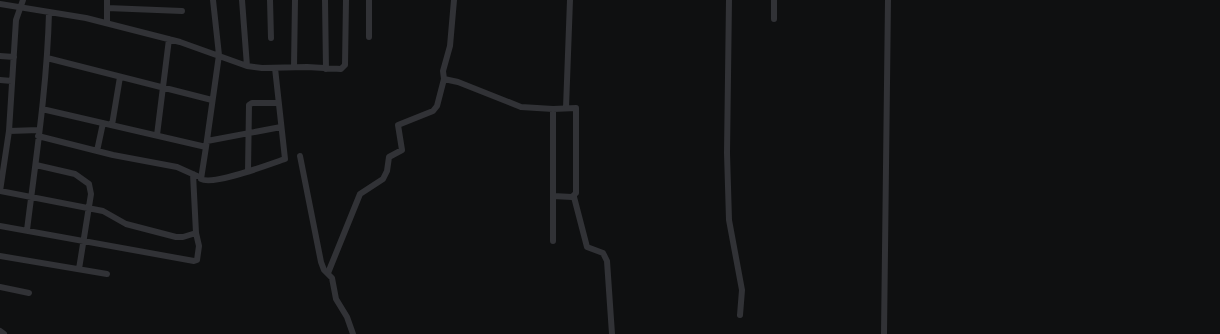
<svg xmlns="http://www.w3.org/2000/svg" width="1220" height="334" font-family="'Varela Round',sans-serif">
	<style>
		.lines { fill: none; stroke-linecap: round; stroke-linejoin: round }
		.minor { stroke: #313236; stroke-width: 6 }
	</style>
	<rect width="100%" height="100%" fill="#0f1011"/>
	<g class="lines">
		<path class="minor" d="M242,0l5,66
			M270,0l1,38
			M325,0l1,69
			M729,0l-2,153 2,67 13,70 -2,25
			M0,4l86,14 94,24 67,24 15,2 45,-1 34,2 4,-4 1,-65
			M107,8l75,3
			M774,19v-19
			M107,23v-23
			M369,37v-37
			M0,56l14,1
			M47,58l165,42
			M294,67l1,-67
			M444,79l-1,-8 7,-25 4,-46
			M0,80l12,1
			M566,108l4,-108
			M42,109l164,38 13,-92 -6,-55
			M112,125l8,-48
			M9,131l30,-1
			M157,135l12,-96
			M38,136l75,19 64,12 20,9
			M207,141l74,-14
			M206,147l-5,32c12,7 69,-15 84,-20l-10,-91
			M97,151l6,-28
			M300,156l21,106 3,8 8,8 4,21 11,18 6,17
			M36,165l39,9 14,10 2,10 -12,75
			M248,171l1,-66 3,-2h26
			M0,191l103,20 23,13 50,13h7l13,-4 -3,-59
			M0,191l9,-60 7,-111 7,-20
			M574,197l13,50 16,6 4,8 5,73
			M0,226l194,35 3,-1 2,-14 -3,-13
			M27,230c9,-72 20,-144 22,-217
			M553,241v-132l23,-1v85l-4,4 -19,-1
			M0,256l107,18
			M328,273l32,-79 23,-15 4,-8 2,-14 13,-7 -4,-25 35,-14 4,-5 7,-27 14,3 63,25 32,2
			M0,287l29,6
			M0,331l4,3
			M884,334l4,-334"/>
	</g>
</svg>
